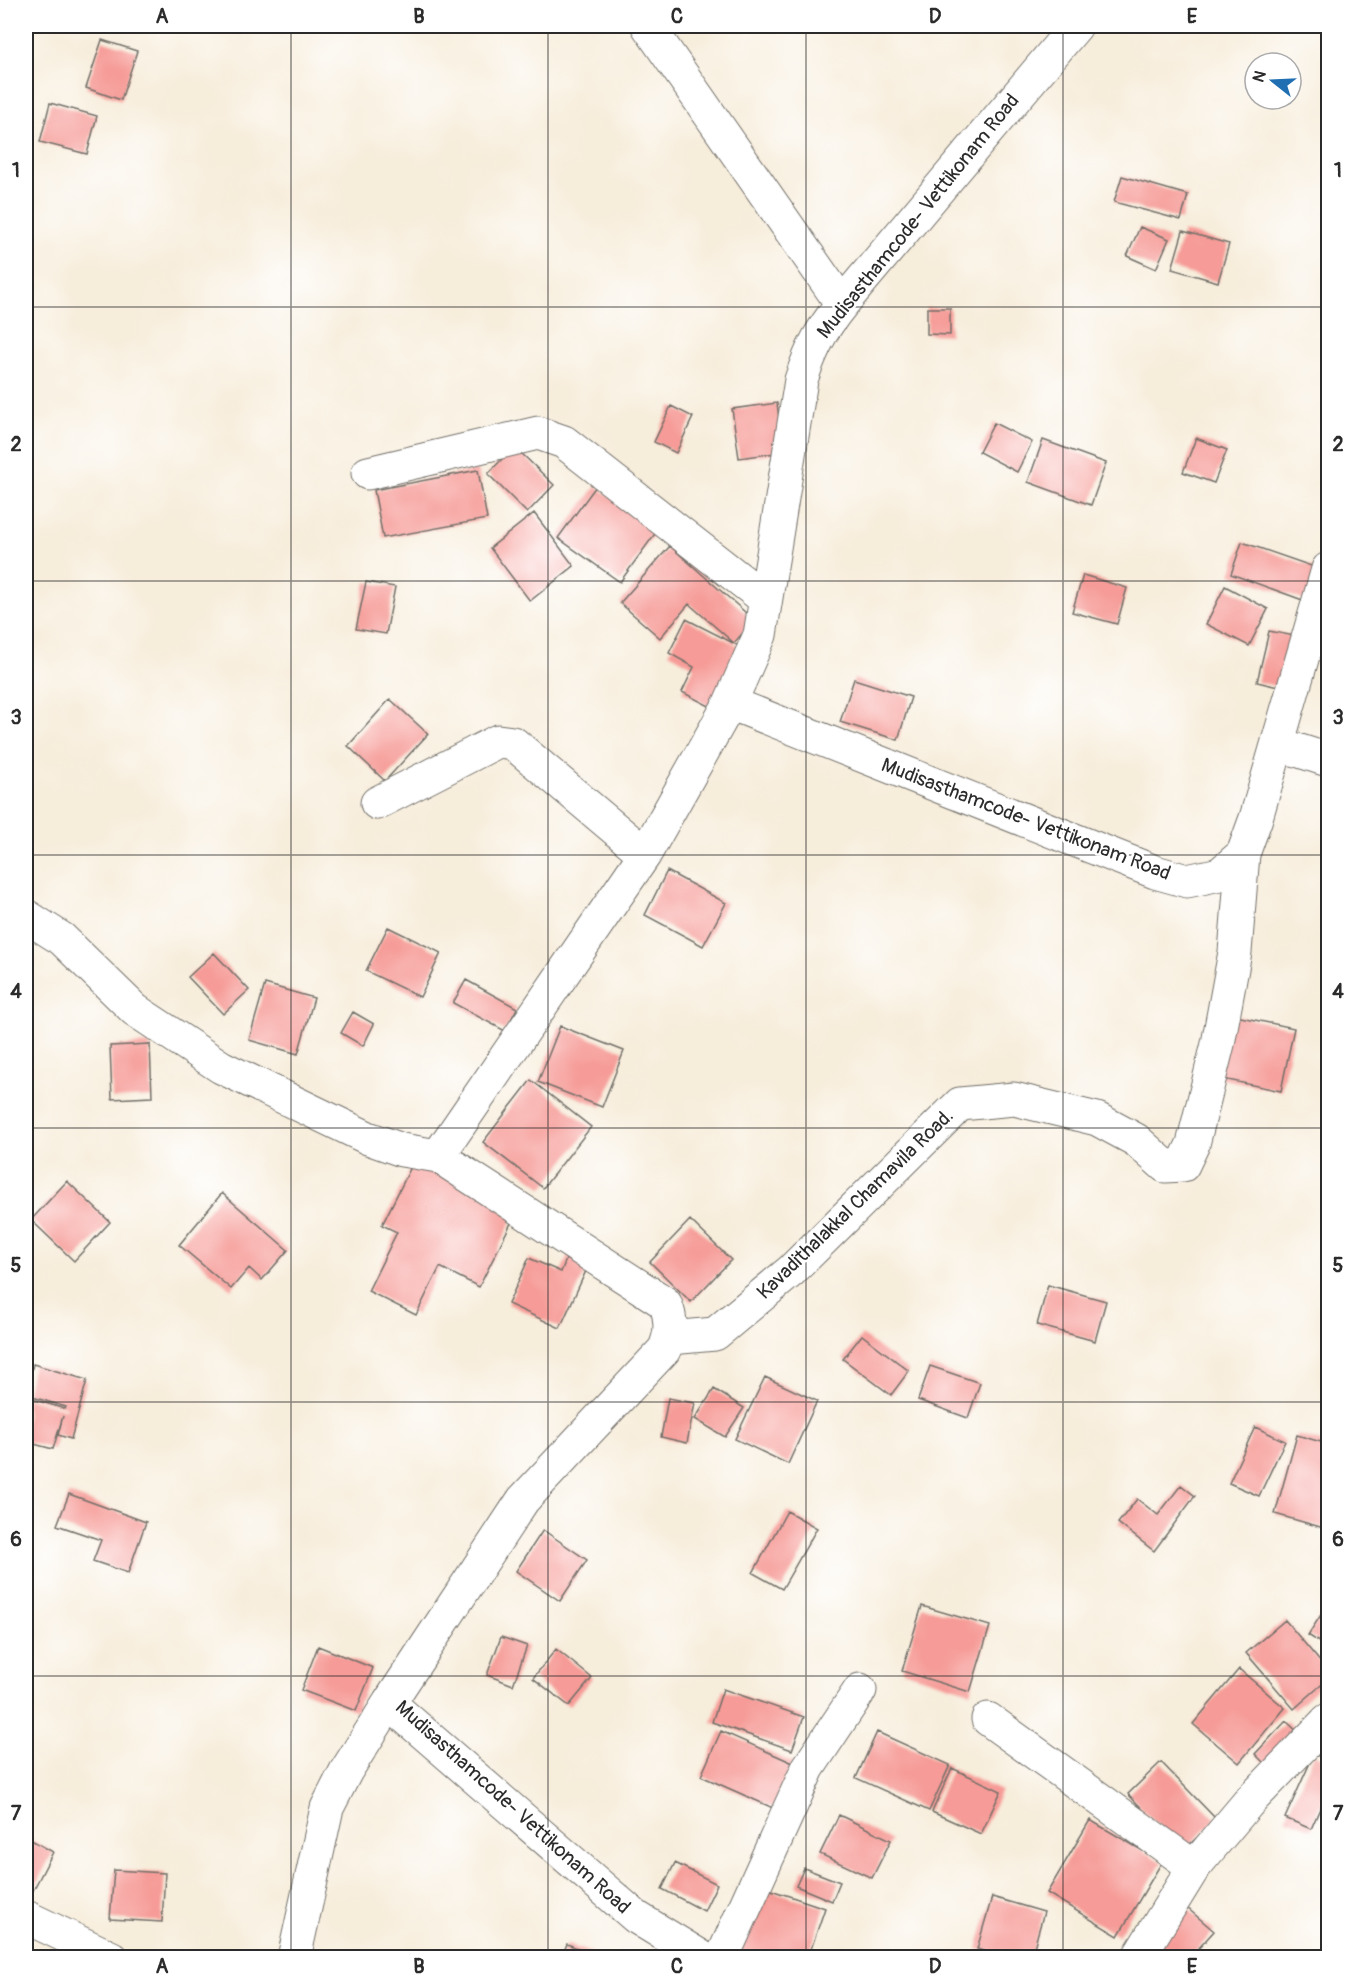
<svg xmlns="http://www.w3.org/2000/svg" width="1354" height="1983" font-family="Pangolin,sans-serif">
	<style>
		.building { fill: #f69b97 }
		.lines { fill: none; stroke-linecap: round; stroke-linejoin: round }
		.minor-casing { stroke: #726f69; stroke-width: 35 }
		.minor { stroke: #fff; stroke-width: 33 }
		.grid { fill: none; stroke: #2b2b2b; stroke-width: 1.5; stroke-opacity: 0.55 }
		.labels { text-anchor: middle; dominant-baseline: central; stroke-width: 5; stroke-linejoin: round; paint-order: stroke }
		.street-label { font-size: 20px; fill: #2b2b2b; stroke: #fff }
		.neatline { fill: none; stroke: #2b2b2b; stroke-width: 2 }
		.grid-label { font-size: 20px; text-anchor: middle; font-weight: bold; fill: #2b2b2b }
	</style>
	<rect width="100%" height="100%" fill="#fff"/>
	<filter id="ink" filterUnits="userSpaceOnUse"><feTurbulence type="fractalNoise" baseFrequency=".0167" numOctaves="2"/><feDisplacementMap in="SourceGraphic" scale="12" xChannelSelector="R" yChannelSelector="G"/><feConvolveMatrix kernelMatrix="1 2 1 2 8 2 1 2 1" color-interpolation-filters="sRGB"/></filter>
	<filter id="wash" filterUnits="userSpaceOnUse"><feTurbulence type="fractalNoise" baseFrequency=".008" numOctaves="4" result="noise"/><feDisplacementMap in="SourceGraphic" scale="24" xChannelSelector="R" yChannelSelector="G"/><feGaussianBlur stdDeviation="1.35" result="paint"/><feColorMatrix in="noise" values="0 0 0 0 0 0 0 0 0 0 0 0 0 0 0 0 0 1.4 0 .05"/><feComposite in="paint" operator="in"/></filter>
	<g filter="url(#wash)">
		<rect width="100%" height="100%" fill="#f7eddb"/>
		<g id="blocks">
			<path class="building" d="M102,40l35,11 -16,49 -35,-12z
				M50,103l47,13 -10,38 -47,-12z
				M1122,176l66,19 -7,25 -67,-18z
				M1140,227l29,12 -13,30 -29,-13z
				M1183,231l46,13 -11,38 -46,-13z
				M927,308h23v27l-23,-1z
				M777,403l6,49 -44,6 -7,-49z
				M671,406l22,11 -17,36 -22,-11z
				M994,423l38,19 -15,30 -38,-20z
				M1196,438l31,12 -13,33 -31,-11z
				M1043,440l63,23 -15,42 -63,-23z
				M514,446l40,39 -27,28 -39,-39z
				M478,470l9,49 -104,19 -9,-48z
				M596,486l61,45 -37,51 -62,-44z
				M534,513l40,53 -44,35 -40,-53z
				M1242,542l78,27 -12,33 -77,-28z
				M670,546l84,74 -20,23 -45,-39 -29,34 -40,-35z
				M1083,575l44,13 -10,36 -45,-12z
				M366,582l29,5 -9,47 -30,-5z
				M1225,586l43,23 -19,37 -43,-22z
				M686,619l57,29 -30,60 -31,-16 12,-25 -25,-14z
				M1269,631l31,6 -13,52 -30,-7z
				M854,679l57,18 -13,43 -58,-18z
				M390,699l38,35 -43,47 -37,-35z
				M667,871l59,32 -23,43 -58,-31z
				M388,927l53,26 -21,44 -54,-26z
				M214,953l35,37 -26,24 -35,-37z
				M466,980l51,28 -12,23 -52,-28z
				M265,984l49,14 -16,56 -49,-14z
				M353,1012l21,12 -11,22 -22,-13z
				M1231,1015l63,13 -13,63 -63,-13z
				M560,1026l64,25 -22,56 -64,-25z
				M150,1044l2,53 -40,2 -2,-53z
				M531,1080l60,47 -48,61 -60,-46z
				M414,1161l103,50 -38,76 -39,-20 -24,48 -48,-24 29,-59 -15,-7z
				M67,1181l43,41 -36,39 -43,-41z
				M222,1193l66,57 -26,30 -13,-12 -18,21 -52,-44z
				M690,1220l41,40 -40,42 -41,-40z
				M569,1252l21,10 -30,66 -52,-24 21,-46 32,14z
				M1048,1285l58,16 -11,40 -58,-16z
				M862,1335l47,36 -18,24 -48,-36z
				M33,1364l54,16 -16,59 -13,-4 5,-19 -10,33 -27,-7v-45l39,12 1,-2 -40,-12z
				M930,1366l50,17 -12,35 -50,-18z
				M765,1377l52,24 -29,63 -53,-25z
				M714,1389l30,19 -19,29 -30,-18z
				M668,1398l27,5 -8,40 -26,-6z
				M1255,1427l30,14 -26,55 -30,-13z
				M1297,1435l31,9v67l-4,17 -49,-14z
				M1181,1485l14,11 -41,55 -36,-28 19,-24 21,16z
				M69,1494l77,28 -18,51 -35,-12 8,-21 -44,-15z
				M787,1511l30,17 -35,61 -29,-16z
				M543,1530l44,30 -27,41 -44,-30z
				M1328,1604v44l-20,-13z
				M922,1606l68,20 -20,66 -68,-21z
				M1285,1620l43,51v8l-34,30 -48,-56z
				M501,1637l26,9 -14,39 -26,-10z
				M318,1646l55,22 -17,43 -55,-21z
				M556,1649l36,29 -23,28 -36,-28z
				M1239,1669l46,39 -46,55 -46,-39z
				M723,1689l81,28 -12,33 -80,-28z
				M1286,1721l14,13 -32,33 -13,-13z
				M721,1731l72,32 -20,45 -72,-32z
				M877,1732l73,33 -21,46 -73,-33z
				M1314,1754l14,6v30l-17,39 -26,-11z
				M1161,1762l55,57 -33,32 -55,-57z
				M952,1768l49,23 -20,43 -49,-22z
				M839,1815l52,25 -19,38 -52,-24z
				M1090,1820l72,42 -44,74 -71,-43z
				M26,1837l27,15 -27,52z
				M675,1863l42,21 -13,27 -42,-22z
				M804,1868l36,14 -8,19 -36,-15z
				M114,1870l51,3 -3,49 -52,-3z
				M762,1887l63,21 -17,50h-70z
				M992,1897l52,15 -13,46h-26l-28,-9z
				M1186,1907l28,24 -24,27h-31l-9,-9z
				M567,1944l34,13v1h-40z"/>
		</g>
	</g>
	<g filter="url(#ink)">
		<use href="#blocks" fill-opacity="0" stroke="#726f69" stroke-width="1.5"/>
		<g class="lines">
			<defs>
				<path id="minor" d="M648,26l194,278
					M368,473l170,-40 26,9 201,157
					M730,703l30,-68 41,-255c10,-31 20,-50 41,-76l234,-278
					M1278,744l50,16
					M377,803l121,-62 15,2 132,111
					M26,916l36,23 73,71 86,57 147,71 34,12 36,6
					M670,1338l45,-4 76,-63 169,-167 54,-5 83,20 39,21 29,26 18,-1 10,-21 25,-100 17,-92 8,-98
					M988,1719l206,148
					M26,1917l86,41
					M294,1958l33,-150 19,-37 43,-68
					M703,1958l-67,-41 -247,-214 134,-203 141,-150c8,-16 8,-31 1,-47l-227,-147 207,-302 85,-151 425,169 32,9 33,-7 23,-20 13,-36 72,-249
					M722,1958l86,-190 52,-78
					M1138,1958l56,-91 54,-64 80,-83"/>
			</defs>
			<use href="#minor" class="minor-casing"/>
			<use href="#minor" class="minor"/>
		</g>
	</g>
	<path class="grid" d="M291,26v1932M548,26v1932M806,26v1932M1063,26v1932M26,307h1302M26,581h1302M26,855h1302M26,1128h1302M26,1402h1302M26,1676h1302"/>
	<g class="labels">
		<g class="street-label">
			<text transform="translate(918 216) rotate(-51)">Mudisasthamcode- Vettikonam Road</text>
			<text transform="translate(1026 819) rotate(21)">Mudisasthamcode- Vettikonam Road</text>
			<text transform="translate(855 1204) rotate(-44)">Kavadithalakkal Chamavila Road.</text>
			<text transform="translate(513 1807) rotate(42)">Mudisasthamcode- Vettikonam Road</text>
		</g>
	</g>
	<rect width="1354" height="1983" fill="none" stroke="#fff" stroke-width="66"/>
	<g transform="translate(1273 81) rotate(288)"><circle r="28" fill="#ffffff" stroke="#aaaaaa" stroke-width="1.5"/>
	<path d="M0-4.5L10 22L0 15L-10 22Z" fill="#1f6fb2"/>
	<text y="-9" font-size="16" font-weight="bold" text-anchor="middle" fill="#2b2b2b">N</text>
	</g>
	<rect x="33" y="33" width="1288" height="1917" class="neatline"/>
	<g class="grid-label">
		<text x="162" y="23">A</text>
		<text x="419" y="23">B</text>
		<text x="677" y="23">C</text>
		<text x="935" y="23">D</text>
		<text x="1192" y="23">E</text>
		<text x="16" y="177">1</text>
		<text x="1338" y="177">1</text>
		<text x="16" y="451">2</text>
		<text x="1338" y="451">2</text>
		<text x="16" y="724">3</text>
		<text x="1338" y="724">3</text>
		<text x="16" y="998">4</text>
		<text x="1338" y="998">4</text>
		<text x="16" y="1272">5</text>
		<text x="1338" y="1272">5</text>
		<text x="16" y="1546">6</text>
		<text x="1338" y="1546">6</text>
		<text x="16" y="1820">7</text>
		<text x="1338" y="1820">7</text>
		<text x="162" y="1973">A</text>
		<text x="419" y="1973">B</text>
		<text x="677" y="1973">C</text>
		<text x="935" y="1973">D</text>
		<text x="1192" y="1973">E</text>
	</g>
</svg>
